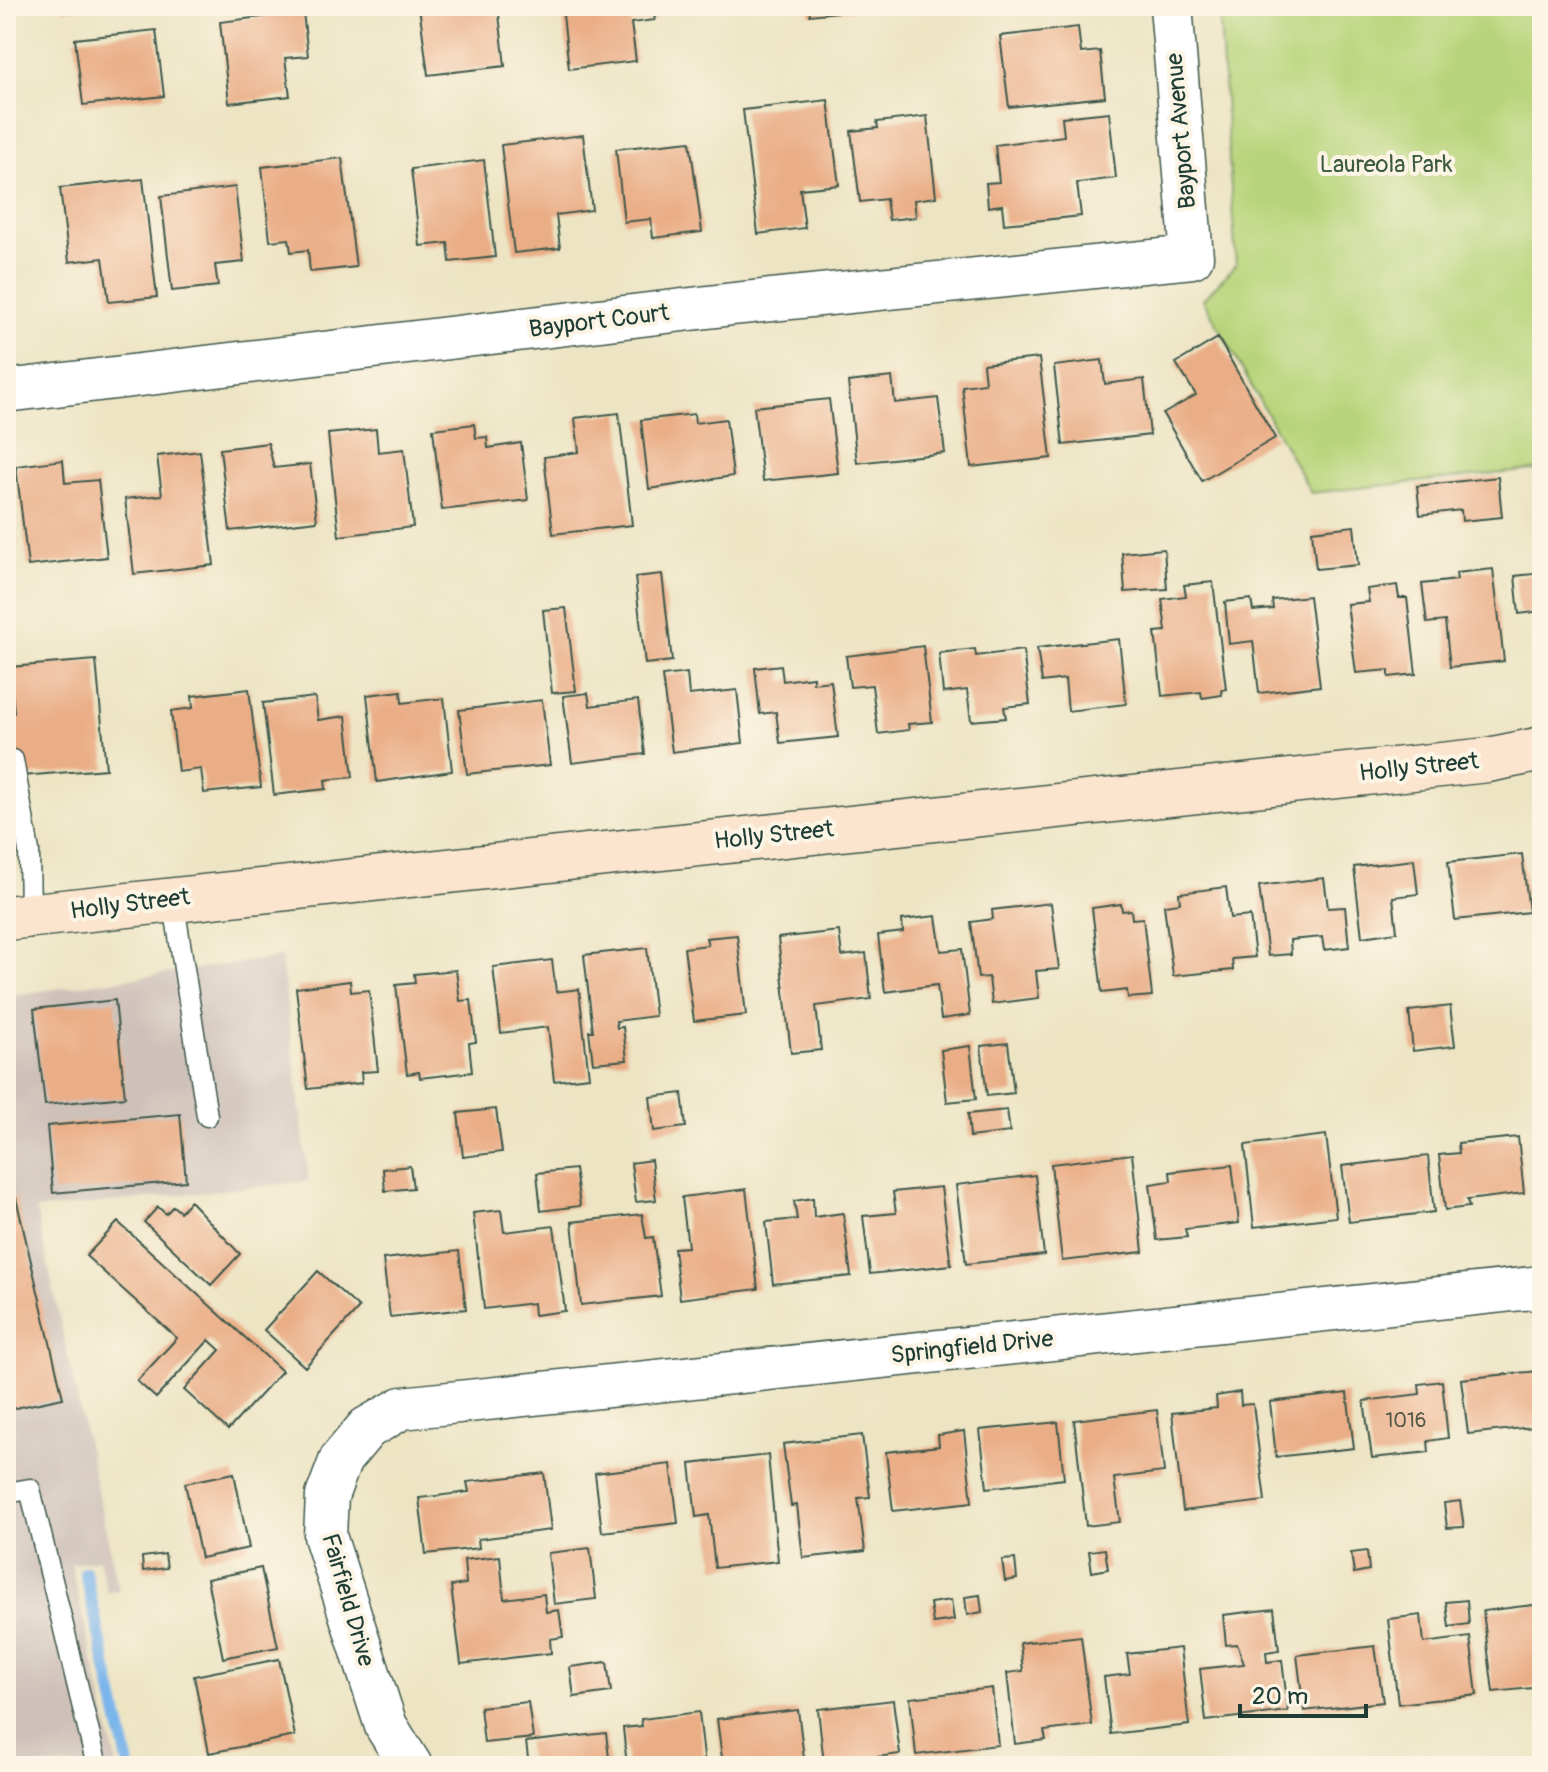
<svg xmlns="http://www.w3.org/2000/svg" width="1548" height="1772" font-family="Pangolin,sans-serif">
	<style>
		.industrial { fill: #cec1b9 }
		.green { fill: #b8d47a; stroke: #6c8857; stroke-width: 2 }
		.lines { fill: none; stroke-linecap: round; stroke-linejoin: round }
		.stream { stroke: #7ab5eb; stroke-width: 12 }
		.building { fill: #eaae87 }
		.lane-casing { stroke: #3e5649; stroke-width: 23 }
		.street-casing { stroke: #3e5649; stroke-width: 45 }
		.secondary-casing { stroke: #3e5649; stroke-width: 47 }
		.lane { stroke: #fff; stroke-width: 20 }
		.street { stroke: #fff; stroke-width: 42 }
		.secondary { stroke: #fbe5cf; stroke-width: 44 }
		.labels { text-anchor: middle; dominant-baseline: central; stroke-width: 8; stroke-linejoin: round; paint-order: stroke }
		.number-label { font-size: 20px; fill: #525949 }
		.street-label { font-size: 24px; fill: #1f3d34; stroke: #fcf5e5 }
		.park-label { font-size: 24px; fill: #3e5b42; stroke: #fcf5e5 }
	</style>
	<rect width="100%" height="100%" fill="#fcf5e5"/>
	<filter id="ink" filterUnits="userSpaceOnUse"><feTurbulence type="fractalNoise" baseFrequency=".0125" numOctaves="2"/><feDisplacementMap in="SourceGraphic" scale="16" xChannelSelector="R" yChannelSelector="G"/><feConvolveMatrix kernelMatrix="1 2 1 2 8 2 1 2 1" color-interpolation-filters="sRGB"/></filter>
	<filter id="wash" filterUnits="userSpaceOnUse"><feTurbulence type="fractalNoise" baseFrequency=".006" numOctaves="4" result="noise"/><feDisplacementMap in="SourceGraphic" scale="32" xChannelSelector="R" yChannelSelector="G"/><feGaussianBlur stdDeviation="1.8" result="paint"/><feColorMatrix in="noise" values="0 0 0 0 0 0 0 0 0 0 0 0 0 0 0 0 0 1.4 0 .05"/><feComposite in="paint" operator="in"/></filter>
	<g filter="url(#wash)">
		<rect width="100%" height="100%" fill="#ece4c3"/>
		<path class="industrial" d="M281,957l28,224 -273,29 83,380 -12,3 -8,-34 -28,6 46,201h-111v-770z"/>
		<path class="green" d="M1219,6h323v463l-231,24 -108,-194 33,-34z"/>
		<g class="lines">
			<path class="stream" d="M85,1572l44,194"/>
		</g>
		<g id="blocks">
			<path class="building" d="M62,6h22v2l-21,2z
				M419,6h79l7,60 -77,9z
				M562,6h91l2,14 -24,3 5,38 -67,8z
				M809,6h46v4l-45,5z
				M303,12l5,44 -23,2 5,38 -61,7 -9,-81z
				M1078,27l3,26 19,-2 5,46 -96,10 -9,-71z
				M156,30l8,66 -81,9 -8,-66z
				M828,100l11,85 -39,4 5,39 -47,6 -15,-124z
				M1109,112l7,66 -39,5 4,33 -77,8 -2,-19 -14,2 -2,-24 13,-1 -4,-37 69,-9 -2,-19z
				M927,116l9,81 -22,3 2,17 -27,3 -3,-21 -26,3 -9,-71 27,-3 -1,-6z
				M583,135l9,75 -36,5 4,33 -46,5 -13,-108z
				M690,141l12,91 -49,6 -2,-19 -27,3 -8,-73z
				M342,158l14,109 -46,5 -2,-22 -17,2 -2,-13 -19,2 -8,-74z
				M484,160l11,97 -45,5 -2,-19 -28,3 -9,-77z
				M143,179l14,118 -48,5 -6,-44 -34,4 -9,-74z
				M235,187l9,75 -29,3 3,21 -46,5 -11,-95z
				M1218,338l57,100 -73,43 -39,-67 33,-19 -20,-32z
				M1039,358l12,100 -80,9 -9,-81 23,-3 -2,-19z
				M1102,360l3,24 39,-5 6,56 -87,10 -9,-79z
				M892,377l3,26 43,-5 7,55 -88,10 -9,-81z
				M829,399l9,74 -75,8 -9,-74z
				M619,413l13,112 -79,9 -9,-77 35,-5 -4,-34z
				M694,414l1,9 31,-4 7,57 -84,13 -8,-69z
				M474,424l2,14 11,-1 1,11 33,-5 7,57 -86,10 -9,-81z
				M376,429l2,23 26,-3 9,78 -74,9 -11,-102z
				M268,443l6,25 36,-4 7,57 -87,10 -10,-82z
				M200,451l14,114 -80,9 -9,-75 37,-4 -5,-39z
				M63,460l2,23 33,-3 9,77 -79,9 -12,-100z
				M1498,477l4,40 -40,4 -1,-11 -41,5 -3,-29z
				M1354,526l4,39 -42,4 -4,-38z
				M1164,549l3,40 -42,3 -3,-39z
				M1493,569l11,92 -54,6 -5,-46 -18,2 -5,-39 35,-4 -1,-7z
				M1542,573v38l-23,3 -4,-38z
				M662,574l10,87 -27,3 -10,-87z
				M1213,582l13,107 -5,1 1,5 -20,3 -1,-6 -39,4 -7,-64 11,-1 -4,-32 24,-3 -2,-11z
				M1397,585l2,13h8l9,76 -27,3v-7l-33,3 -9,-69 22,-2 -2,-13z
				M1309,596l11,90 -61,7 -6,-52 -24,3 -4,-42 26,-3 2,12 20,-2 -1,-9z
				M566,608l10,83 -24,2 -9,-83z
				M1119,639l7,65 -58,7 -3,-32 -23,3 -5,-34z
				M923,646l9,76 -24,2 1,6 -31,4 -6,-49 -22,2 -4,-31z
				M975,649l1,7 47,-6 7,54 -26,3 2,11 -35,3 -4,-31 -24,3 -4,-40z
				M96,660l10,109 -84,7 -16,-15v-47l8,-1 -4,-46z
				M781,665l2,16 30,-4v6l18,-2 7,56 -58,6 -4,-31 -16,2 -5,-46z
				M687,673l2,22 48,-5 6,53 -71,9 -10,-76z
				M249,689l12,98 -57,6 -3,-24 -23,3 -7,-61 22,-3 -1,-12z
				M401,691l1,12 42,-5 8,73 -75,11 -10,-87z
				M588,693l2,13 48,-6 7,54 -73,9 -9,-67z
				M315,697l3,23 28,-4 7,61 -28,3 1,9 -52,6 -11,-92z
				M542,700l8,65 -83,9 -8,-64z
				M1522,854l7,58 -74,8 -7,-58z
				M1414,860l4,34 -25,3 4,35 -35,5 -8,-70z
				M1324,878l4,30 17,-1 4,40 -25,3 -2,-13 -32,3 1,14 -23,2 -9,-70z
				M1226,887l4,31 20,-2 5,41 -23,2 1,11 -60,6 -9,-71 16,-2 -1,-10z
				M1051,903l8,66 -23,2 3,27 -47,6 -3,-27 -11,1 -7,-56 22,-3 -1,-9z
				M1121,904l1,7 9,-1 1,9 11,-1 9,78 -24,2 -1,-8 -25,3 -10,-85z
				M936,916l5,35 21,-2 8,66 -29,4 -4,-34 -52,7 -7,-57 25,-3 -1,-12z
				M839,931l3,25 24,-3 5,46 -55,7 5,44 -30,3 -13,-115z
				M737,935l9,80 -52,6 -10,-73 24,-3 -2,-7z
				M647,948l8,68 -39,5 1,7 6,-1 4,33 -34,3 -4,-32h4l-9,-76z
				M552,960l4,32 23,-3 10,88 -35,4 -6,-54 -47,6 -8,-66z
				M456,970l4,31 11,-1 5,42 -7,1 3,29 -52,6 -1,-6 -12,2 -11,-89 19,-2 -1,-9z
				M350,981l1,11 18,-2 9,81 -17,1 1,11 -54,6 -12,-101z
				M115,1000l10,97 -80,8 -11,-96z
				M1450,1006l5,40 -42,5 -4,-40z
				M1008,1043l6,50 -27,3 -6,-50z
				M970,1046l6,53 -29,3 -6,-52z
				M682,1093l4,34 -32,4 -4,-34z
				M496,1109l6,43 -39,5 -5,-44z
				M1007,1110l3,22 -40,5 -2,-23z
				M180,1114l6,67 -133,12 -6,-67z
				M1326,1135l10,82 -82,10 -9,-82z
				M1518,1137l6,56 -57,7 2,7 -24,3 -6,-55 20,-2 -1,-10z
				M1542,1144v38h-2l-5,-37z
				M1132,1154l11,98 -81,9 -11,-97z
				M1428,1156l6,56 -85,10 -7,-56z
				M651,1160l5,40 -20,2 -5,-39z
				M1232,1165l7,58 -54,6 2,8 -30,3 -7,-56 21,-3 -1,-9z
				M410,1166l3,22 -28,3 -2,-22z
				M575,1169l5,37 -39,5 -4,-38z
				M1035,1175l9,80 -78,9 -10,-79z
				M941,1187l10,78 -81,9 -7,-58 33,-3 -3,-21z
				M746,1189l12,100 -78,10 -6,-51 14,-1 -6,-50z
				M16,1198l47,200 -57,12v-210z
				M813,1198l1,19 29,-4 8,63 -78,8 -7,-62 31,-3 -3,-18z
				M190,1201l50,53 -29,31 -67,-63 14,-15 8,7 7,-8 7,6z
				M501,1210l3,22 50,-6 11,85 -31,4 -1,-12 -49,6 -11,-96z
				M642,1214l4,24 7,-1 8,59 -80,9 -9,-83z
				M118,1222l164,149 -54,59 -44,-40 36,-40 -11,-10 -53,58 -19,-17 40,-43 -91,-82z
				M459,1251l7,58 -76,8 -7,-58z
				M318,1271l41,37 -54,59 -41,-37z
				M1538,1371l4,55 -74,8 -7,-55z
				M1442,1381l6,57 -20,3 1,11 -57,6 -8,-57 56,-7 -1,-10z
				M1240,1392l1,13 12,-1 12,97 -82,10 -11,-98 45,-5 -1,-12z
				M1347,1393l7,55 -78,9 -6,-55z
				M1157,1410l7,62 -50,6 6,44 -34,4 -12,-106z
				M1058,1422l6,57 -77,9 -7,-58z
				M964,1431l8,71 -79,9 -7,-59 53,-6 -1,-11z
				M862,1435l8,62 -12,1 7,53 -62,7 -6,-53 -6,1 -8,-62z
				M768,1455l10,106 -63,7 -6,-53 -13,2 -6,-53z
				M671,1464l7,59 -76,9 -7,-59z
				M234,1473l15,75 -48,10 -16,-75z
				M544,1473l7,57 -73,9 1,9 -53,6 -7,-56 50,-6 -2,-10z
				M1460,1501l4,26 -17,1 -3,-25z
				M590,1548l6,51 -42,5 -6,-51z
				M1105,1549l3,20 -16,3 -3,-21z
				M1367,1551l2,19 -15,3 -3,-20z
				M165,1554l2,14 -24,3 -1,-14z
				M500,1556l4,43 40,-5 2,18 13,-2 4,27 -13,2 1,14 -90,11 -10,-78 15,-2 -2,-24z
				M1015,1559l2,20 -12,2 -3,-21z
				M261,1568l17,79 -55,11 -16,-79z
				M980,1595l2,17 -15,3 -2,-18z
				M951,1600l3,20 -21,3 -3,-20z
				M1467,1600l2,24 -20,3 -3,-25z
				M1542,1604v83l-49,5 -10,-81z
				M1274,1609l5,41 -13,2 1,10 15,-2 6,51 -82,10 -6,-52 44,-5 -7,-20 -11,1 -3,-30z
				M1421,1615l3,28 46,-6 7,58 -79,9 -10,-85z
				M1081,1636l11,89 -48,6 2,9 -31,4 -8,-71 16,-2 -3,-28z
				M1375,1646l8,56 -79,9 -7,-56z
				M1180,1648l9,77 -78,9 -7,-57 26,-3 -3,-20z
				M279,1659l16,77 -86,17 -15,-77z
				M607,1662l4,30 -37,5 -4,-30z
				M992,1688l6,57 -82,10 -6,-57z
				M893,1700l7,54 -76,10 -6,-55z
				M528,1702l5,36 -49,5 -4,-36z
				M798,1710l7,56h-82l-6,-47z
				M699,1712l6,54h-78l-4,-38 19,-2 -1,-7z
				M606,1733l4,33h-81l-3,-24z"/>
		</g>
	</g>
	<g filter="url(#ink)">
		<use href="#blocks" fill-opacity="0" stroke="#3e5649" stroke-width="2"/>
		<g class="lines">
			<defs>
				<path id="lane" d="M13,760l16,91 1,64
					M173,898l34,218
					M6,1493l24,-4 67,277"/>
				<path id="street" d="M6,391l727,-87 459,-47 -21,-251
					M411,1766l-25,-40 -61,-190 2,-40 14,-37 26,-31 35,-20 1140,-121"/>
				<path id="secondary" d="M6,918l1482,-158 54,-11"/>
			</defs>
			<use href="#lane" class="lane-casing"/>
			<use href="#street" class="street-casing"/>
			<use href="#secondary" class="secondary-casing"/>
			<use href="#lane" class="lane"/>
			<use href="#street" class="street"/>
			<use href="#secondary" class="secondary"/>
		</g>
	</g>
	<g class="labels">
		<g class="number-label">
			<text x="1406" y="1420">1016</text>
		</g>
		<g class="street-label">
			<text transform="translate(1181 131) rotate(-95)">Bayport Avenue</text>
			<text transform="translate(599 321) rotate(-7)">Bayport Court</text>
			<text transform="translate(1419 767) rotate(-6)">Holly Street</text>
			<text transform="translate(774 835) rotate(-6)">Holly Street</text>
			<text transform="translate(130 904) rotate(-7)">Holly Street</text>
			<text transform="translate(972 1347) rotate(-6)">Springfield Drive</text>
			<text transform="translate(348 1600) rotate(74)">Fairfield Drive</text>
		</g>
		<g class="park-label">
			<text x="1386" y="164">Laureola Park</text>
		</g>
	</g>
	<rect width="1548" height="1772" fill="none" stroke="#fcf5e5" stroke-width="32"/>
	<path d="M1240 1704v12h126v-12" fill="none" stroke="#1f3d34" stroke-width="4"/>
	<text x="1252" y="1704" font-size="24" fill="#1f3d34" stroke="#fcf5e5" stroke-width="6" paint-order="stroke">20 m</text>
</svg>
